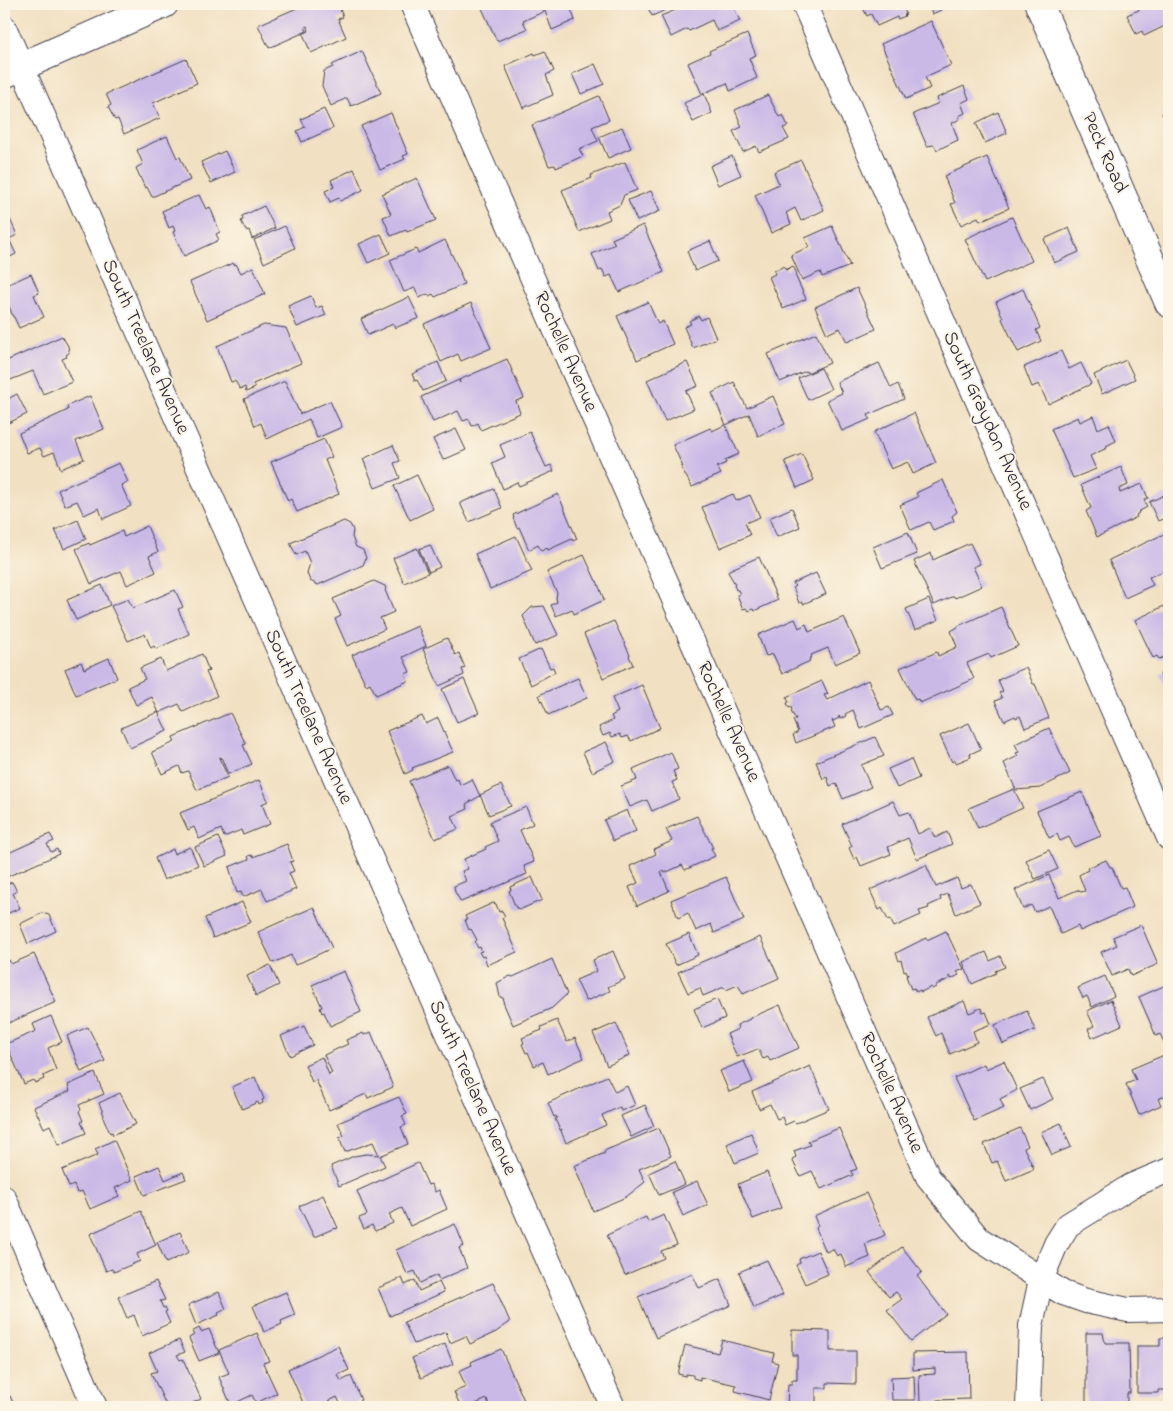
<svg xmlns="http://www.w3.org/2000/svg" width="1173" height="1411" font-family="'Indie Flower',sans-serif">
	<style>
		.building { fill: #cab9e7 }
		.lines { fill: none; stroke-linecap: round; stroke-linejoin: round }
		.minor-casing { stroke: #413e4f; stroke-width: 26 }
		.tertiary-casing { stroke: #413e4f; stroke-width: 30 }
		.minor { stroke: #fff; stroke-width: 24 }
		.tertiary { stroke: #fff; stroke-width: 28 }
		.labels { text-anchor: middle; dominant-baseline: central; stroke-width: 4; stroke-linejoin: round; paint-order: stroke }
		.street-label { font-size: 20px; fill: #22223b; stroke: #fcf5e5 }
	</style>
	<rect width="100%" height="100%" fill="#fcf5e5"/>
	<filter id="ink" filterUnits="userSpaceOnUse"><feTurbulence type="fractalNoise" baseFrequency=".02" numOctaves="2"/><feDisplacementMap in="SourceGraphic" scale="10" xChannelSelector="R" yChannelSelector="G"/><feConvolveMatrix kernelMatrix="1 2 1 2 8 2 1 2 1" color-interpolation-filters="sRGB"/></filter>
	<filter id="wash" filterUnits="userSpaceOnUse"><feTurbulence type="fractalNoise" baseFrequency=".0096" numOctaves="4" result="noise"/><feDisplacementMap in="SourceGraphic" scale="20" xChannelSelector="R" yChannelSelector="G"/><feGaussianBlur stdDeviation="1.12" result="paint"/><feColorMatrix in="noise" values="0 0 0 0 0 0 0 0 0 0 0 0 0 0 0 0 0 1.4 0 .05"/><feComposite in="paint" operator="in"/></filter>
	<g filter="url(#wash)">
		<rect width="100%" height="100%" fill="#f1e0c1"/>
		<g id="blocks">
			<path class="building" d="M306,4h36l2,4 -4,1 3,8 -5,2 8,18 -35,16 -8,-19 6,-3 -2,-5 -2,1 2,4 -38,17 -11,-23z
				M480,4h89l6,16 -23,10 -7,-19 -22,10 4,8 -30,12z
				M646,4h27l2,2 -23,10z
				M683,4h49l8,17 -23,10 -5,-11 -23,11 -2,-2 -16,8 -10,-21 17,-7 -1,-2z
				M867,4h35l4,10 -2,1 1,1 -7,3 -1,-2 -20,9 -6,-12 -4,2 -5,-10z
				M928,4h27l-23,10z
				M1136,4h33v20l-25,12 -2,-5 -6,3 -9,-19 12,-5z
				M931,21l20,44 -26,12 5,11 -24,11 -25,-55z
				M747,34l9,21 -7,3 8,20 -27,13 -3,-8 -25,11 -14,-31 22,-10 -1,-2z
				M362,51l19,42 -30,13 -4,-8 -16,8 -9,-20 2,-15 9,-4 -1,-2z
				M545,51l9,20 -8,4 7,20 -30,13 -18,-42 29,-13 1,2z
				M186,59l11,24 -44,20 7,15 -36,16 -6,-15 -3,1 -7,-13 3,-2 -5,-11z
				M595,64l9,20 -23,10 -9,-20z
				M964,86l5,13 -8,4 4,10 -6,3 1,3 -8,4 6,17 -21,10 -3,-5 -7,1 -14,-32 26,-11 -2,-5z
				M704,94l8,19 -19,9 -9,-19z
				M768,95l11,22 4,-2 5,11 -5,2 6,11 -30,13 -3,-6 -13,6 -10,-21 9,-4 -7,-17z
				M599,96l10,24 -17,7 6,14 -19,8 4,7 -27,12 -1,-3 -6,1 -17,-41z
				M324,109l9,19 -31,14 -5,-11 8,-4 -4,-8z
				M1169,110v19l-7,-16z
				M998,112l9,21 -22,10 -9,-20z
				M391,113l17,41 -5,2 2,3 -25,11 -19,-44z
				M622,127l9,21 -23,10 -9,-21z
				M167,136l10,22 3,-1 10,23 -38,17 -5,-10 -2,1 -9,-20 7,-4 -6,-14z
				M225,151l10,21 -24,11 -10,-21z
				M732,156l9,19 -23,10 -8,-19z
				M987,157l22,51 -29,13 -2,-4 -17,8 -10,-21 4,-1 -11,-27z
				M801,160l23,50 -23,11 -6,-13 -9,5 5,11 -20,9 -16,-38 24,-11 -5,-12z
				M625,162l12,28 -13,5 -4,10 -13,6 3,8 -31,13 -17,-42 30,-12 -1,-3z
				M354,169l9,21 -23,11 -1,-3 -9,4 -5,-11 9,-4 -3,-7z
				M417,178l19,42 -29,12 -1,-2 -15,6 -8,-19 8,-3 -9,-20z
				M651,191l9,20 -23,10 -9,-21z
				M199,195l7,14 4,-2 10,25 -4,2 3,6 -35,16 -11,-24 2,-1 -2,-5 -4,2 -7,-17z
				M264,206l11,22 -23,11 -3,-9 -3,1 -5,-10 2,-1 -1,-4z
				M6,210l11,25 -8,4 7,15 -12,6v-49z
				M1012,217l20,44 -47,21 -20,-43z
				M643,225l21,47 -45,20 -8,-17 -5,2 -4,-8 -3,2 -7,-17 23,-10 -3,-5z
				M285,226l10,22 -31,15 -10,-23z
				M832,226l18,40 -28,11 -2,-5 -18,8 -11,-25 18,-8 -4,-9z
				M1069,228l10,24 -25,11 -10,-24z
				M381,234l9,19 -22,10 -9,-19z
				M445,240l16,34h-1l4,10 -29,13 -2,-3 -4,2 -1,-2 -9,4 -4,-10 -11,4 -14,-32 26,-11 2,4z
				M710,241l8,20 -23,10 -8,-20z
				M233,263l1,2 2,-1 5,9 12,-6 12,27 -58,26 -17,-38z
				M784,266l2,4 7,-4 4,8 -2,1 11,24 -23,10 -14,-32 6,-3 -1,-3z
				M31,274l8,19 -5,2 10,22 -25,11 -5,-11h-1l-4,-11 -4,2 -1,-3v-19z
				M857,288l19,41 -29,13 -7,-14 -13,6 -12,-27z
				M1023,289l17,39 -4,2 5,11 -23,11 -16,-33 1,-1 -7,-16z
				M311,296l5,12 6,-2 4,9 -29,12 -9,-21z
				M409,297l10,21 -24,10 -2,-4 -25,11 -7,-16z
				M648,302l10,22 5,-3 10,23 -36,16 -4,-10h-1l-15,-34z
				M471,303l20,45 -30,13 -3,-7 -17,8 -17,-38z
				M699,316l2,4 6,-3 9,21 -23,10 -9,-21 7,-3 -2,-3z
				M264,325l22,3 15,35 -48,21 2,4 -9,4 -1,-5 -5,2 -5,-8 -4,1 -14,-36z
				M816,333l14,30 -23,10 -1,-2 -26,11 -12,-28z
				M62,336l6,10 1,7 -3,2 1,2 -5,2 10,23 -29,12 -10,-23 -25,10 -4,-10v-9z
				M1061,351l8,18 12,-6 10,21 -43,20 -9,-20 -7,3 -8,-20z
				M507,359l17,39 -8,3 4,12 -39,17 -3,-7 -6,3 -3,-7 -6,2 -5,-10 -25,11 -12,-25 38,-17 1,3 -1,-3z
				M1126,360l9,19 -33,15 -8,-19z
				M438,362l8,19 -23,10 -6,-11 -2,1 -3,-7z
				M687,362l11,24 -12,5 8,18 -29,12 -18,-41z
				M879,363l12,25 7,-4 6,15 -36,16 2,4 -28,12 -15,-31 15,-7 -5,-11z
				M821,368l10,21 -23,11 -10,-22z
				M285,381l15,33 30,-13 12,26 -25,11 -8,-19 -42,20 -6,-16 -6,3 -11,-27z
				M734,382l13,26 26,-12 12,28 -27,12 -9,-22 -23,11 -14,-32z
				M17,394l10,20 -23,11v-24z
				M90,396l14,33 -28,12 8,18 -23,10 -7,-17 -10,4 -4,-8 -13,5 -8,-20 49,-23 -1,-4z
				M914,413l22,50 -23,11 -5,-12 -17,7 -17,-37z
				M1093,416l5,13 11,-5 7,17 -10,5 1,2 -17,8 6,13 -23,9 -22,-49 27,-12 2,5z
				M725,425l14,29 -14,6 1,3 -9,4 4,7 -29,13 -11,-20h2l-10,-22 37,-17 2,3z
				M456,429l10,21 -23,10 -10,-21z
				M530,432l16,35 5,-2 3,6 -35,15 -2,-4 -14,7 -11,-26 13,-6 -5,-12z
				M324,439l8,18 -7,3 14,34 -42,18 -6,-13 -3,2 -17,-39z
				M393,445l7,16 -6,2 6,15 -25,10 -12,-29z
				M802,454l12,26 -17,8 -12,-27z
				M119,463l9,19 -7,3 10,21 -28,13 -4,-11 -15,7 -7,-14 -12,5 -7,-16z
				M1121,467l7,18 -9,4 1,4 22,-9 6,14 -4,2 3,7 -9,5 1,1 -3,2 1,2 -40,20 -11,-26 5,-3 -10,-23z
				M417,475l16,34 -23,11 -16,-34z
				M943,480l14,32 -5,4 2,5 -21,9 -4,-8 -18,8 -11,-25 18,-8 -2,-4z
				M494,489l8,19 -33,14 -9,-19z
				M1169,493v23l-11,5 -9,-19z
				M558,494l19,45 -4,2 -1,-2 -24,11 -1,-2 -6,3 -3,-6 -9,5 -10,-23 -2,1 -4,-10h1l-1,-3z
				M733,494l3,7 14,-6 10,22 -15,6 5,12 -30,13 -18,-41z
				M792,508l8,19 -23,10 -8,-19z
				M78,520l8,19 -22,10 -9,-19z
				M344,521l6,3 3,6 -1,7 4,10 7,3 3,8 -3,7 -45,20 -8,-4 -3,-8 3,-10 -5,-12 -9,4 -6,-12z
				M147,526l11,26 -9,4 7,16 -29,13 -6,-14 -30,13 -15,-35 13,-6 1,2 32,-14 2,6z
				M908,532l9,22 -35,14 -9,-21z
				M1164,534l1,2 4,-2v29l-5,3 2,4 -17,7 4,8 -28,13 -16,-38z
				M516,536l16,35 -42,18 -15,-35z
				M970,543l10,21 -7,3 9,19 -27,12 -1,-2 -20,9 -20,-44 17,-8 2,7z
				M430,545l10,22 -11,5 -10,-23z
				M417,548l11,25 -24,10 -11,-25z
				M584,555l12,26h1l7,19 -30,14 -2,-5 -16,7 -5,-11 6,-3 -1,-4 1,-5 -10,-21z
				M759,557l19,43 -24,11 -1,-2 -5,2 -2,-3 -3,1 -6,-14 3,-1 -2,-4h-2l-2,-5 1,-1 -7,-12 1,-2z
				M816,573l10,21 -23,10 -1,-2 -3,1 -6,-16 2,-1 -2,-3z
				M374,581l11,5 1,3 -1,1 9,22 -14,6 5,11 -38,17 -12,-27 6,-3 -8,-17z
				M102,585l8,20 -34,15 -9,-20z
				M175,590l8,17 -5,2 11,25 -33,15 -2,-3 -3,2 -6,-14 -17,7 -17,-35 17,-7 5,9z
				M929,599l9,21 -23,10 -9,-21z
				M544,606l14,29 -23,10 -12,-29 9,-9z
				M1164,606l2,4h3v45l-10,4 -2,-3 -4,2 -18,-38z
				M1001,607l17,39 -27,12 -2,-4 -22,9 7,16 -54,24 -2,-4 -3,1 -15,-32 37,-16 1,4 19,-9 -6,-16 7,-4v-1z
				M844,617l16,36 -25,11 -7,-16 -17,7 1,2 -3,2 1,2 -28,13 -9,-20 -7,2 -8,-21 37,-16 4,9 7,-4 3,8z
				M614,621l16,34 -1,1 4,9 -30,13 -19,-44z
				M418,626l8,20 -23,11 7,15 -5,2 3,7 -32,14 -6,-12 -4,2 -14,-30z
				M447,638l8,17 4,-2 6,15 -3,1 2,6 -25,11 -16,-37z
				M541,649l9,19 3,-1 2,5 -24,13 -12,-26z
				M202,654l7,17 -3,1 11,24 -34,16 -4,-8 -20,9 -7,-16 -16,8 -8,-18 17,-8 -5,-11 21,-9 5,12z
				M109,658l8,20 -41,17 -11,-26 16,-7 3,7z
				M1026,667l7,17h2l14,34 -24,10 -5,-12 -4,2 -1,-2 -11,5 -9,-20 7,-3 -3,-5 4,-2 -5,-11z
				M1169,670v27l-9,-23z
				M578,678l9,20 -39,17 -9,-20z
				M464,679l15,34 -22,9 -15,-33z
				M868,680l13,30 8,-3 4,8 -32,14 -8,-19 -8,4 1,2 -6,3 -1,-3v2l-6,3 -1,-1 3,7 -39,16 -3,-8 5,-3 -5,-12 3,-1 -5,-7 1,-1 -1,-4 -2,1 -2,-5 2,-1 -3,-5 36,-16 6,13 -4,1 3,5z
				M642,685l18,43 -29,13 -3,-5 -6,2 -2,-4 -8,3 -2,-4 -7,3 -4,-9 14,-7 -2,-4 7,-4 -6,-14z
				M158,712l9,19 -37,17 -9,-20z
				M230,713l16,31 -3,1 9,19 -24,10 -7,-17 -2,1 9,19 -31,13 -9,-19 -6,2 -3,-7 -17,8 -10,-22 23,-10 -2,-5z
				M422,716l4,8 12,-6 15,34 -41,16 1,2 -8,4 -18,-43z
				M969,723l12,26 -11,5 1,3 -15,6 -1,-3 -3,2 -12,-26z
				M1049,728l21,45 -30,15 -24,2 -12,-27 14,-7 -2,-3 3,-1 -4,-8z
				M875,737l9,19 -23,9 10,22 -28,12 -7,-16 -6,3 -3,-9 -4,2 -7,-17z
				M606,742l9,19 -23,11 -9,-20z
				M671,752l7,17 -5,2 4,9 -5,2 7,17 -27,12 -5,-11 -17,7 -9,-21 16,-6 -4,-11z
				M911,759l8,19 -22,10 -9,-19z
				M448,765l7,15 3,-1 2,6 12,-6 8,17 -14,8 2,5 -16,7 6,13 -23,10 -26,-58z
				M259,780l9,21 -6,3 8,20 -27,11 -2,-5 -17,7 -3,-8 -22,10 -5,-12 -6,3 -8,-17z
				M501,785l10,21 -22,9 -9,-20z
				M1014,789l9,19 -45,20 -9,-20z
				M1082,792l19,44 -27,11 -5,-10 -9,4 -3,-7 -8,4 -12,-27z
				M893,801l7,14 9,-3 9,22 12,-6 5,10 12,-6 5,12 -35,15 -9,-21 -20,9 3,7 -30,12 -4,-9 -3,2 -5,-11 3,-2 -10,-22z
				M526,807l7,17 -13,6 14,32 -10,4 3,8 -66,28 -6,-10 -1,-6 12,-5 -4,-10 6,-2 -4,-10 22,-10 -1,-2 13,-6 -8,-19z
				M627,810l9,21 -23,10 -9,-21z
				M697,816l16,32h-2l4,8 -30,14 -3,-5 -17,8 -1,-2 -3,1 8,19 -32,15 -8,-19 9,-4 -8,-17 26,-12 -2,-5 18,-8 -6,-12z
				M50,834l4,7 -7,3 4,8 6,-3 2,5 -55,24v-23z
				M218,837l9,19 -23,10 -9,-19z
				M287,844l6,17 -3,1 4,9 -5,2 7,16 -29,12 -5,-12 -19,8 -2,-5 -4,1 -8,-26 20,-8 -1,-3 4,-1 1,2z
				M190,847l8,18 -34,15 -9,-22 18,-9 1,5z
				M1049,850l9,19 -23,10 -9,-19z
				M1106,860l4,7h2l9,21 4,-1 8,20 -53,24 -2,-5 -17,8 -12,-28 -14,6 -4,-7 -8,4 -8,-19 34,-15 10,23 18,-8 4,2 4,-1 -6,-16 9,-5 -1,-2z
				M926,865l10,22 21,-9 4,10 10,-4 9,19 -24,11 -8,-20 -8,3 1,3 -13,6 1,2 -10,3 2,4 -27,12 -4,-8 -2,1 -6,-12 -3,2 -9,-20z
				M532,877l10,23 -23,10 -1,-2h-2l-7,-17 2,-1 -1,-3z
				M726,877l18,43 -30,13 -3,-9 -15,7 -8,-18 -10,5 -7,-18z
				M12,882l5,9 -4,2 7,15 -16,7v-30z
				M242,902l9,20 -38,16 -8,-20z
				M493,903l3,1 3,8 3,-1 3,5 -3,2 15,34 -30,13 -3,-9 -2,1 -3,-5 3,-1 -2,-4 -2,1 -3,-6 2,-2 -6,-11 -2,1 -4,-10h2l-2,-4z
				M314,907l18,41 -37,17 -4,-10 -18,8 -15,-31z
				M42,913l7,2 7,16 -28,13 -8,-20z
				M1141,925l17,39 -27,12 -3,-7 -16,7 -11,-24 16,-7 -4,-8z
				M946,931l18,38 -7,3 2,3 -8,4 -1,-3 -2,1 1,2 -13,6v2l-4,2 -1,-2 -10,5 -1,-2 -4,2 -2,-4 -3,1 -5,-13 2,-1 -2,-5 -2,1 -3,-11 -2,1 -3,-8 30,-15 1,2z
				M689,934l9,21 -22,10 -10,-21z
				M760,937l19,41 -36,16 -5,-9 -12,5 -2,-3 -21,9 -3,-8 -12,5 -10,-21z
				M613,951l12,28 -17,8 2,4 -24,10 -10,-21 21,-9 -4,-11z
				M986,952l4,9 10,-5 5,11 -10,4 1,2 -24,11 -9,-22z
				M34,954l22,48 -52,23v-63l5,-2 2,4z
				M552,959l15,35 -15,14 -39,17 -10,-23 1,-1 -1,-3 -3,-1 -3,-14 13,-7 3,1z
				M270,965l9,20 -23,11 -9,-20z
				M344,971l17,41 -31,14 -6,-14 -2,1 -2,-5 2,-1 -10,-22z
				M1105,976l9,20 -22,11 -5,-11 -4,2 -5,-10z
				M1166,985l3,7v52l-3,2 -6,-12 -4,2 -17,-39z
				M717,999l8,19 -23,10 -8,-19z
				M1111,1000l11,25 -30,13 -4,-9 6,-3 -7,-15z
				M964,1001l5,12 12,-5 2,5 3,-1 5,12 -18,7 4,11 -27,12 -9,-21 -5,3 -9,-19z
				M780,1005l19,43 -29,13 -2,-4 -5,2 -5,-10 -21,8 -10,-23 11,-5 -1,-4 13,-6v-1z
				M1027,1011l8,19 -32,14 -8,-19z
				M51,1016l11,26 -14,6 8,22 -13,6 1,3 -9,4 -2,-3 -9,4 -18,-40 30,-13 -3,-7z
				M557,1020l10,22 8,-4 9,20 -36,16 -5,-12 -9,4 -6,-14 -2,1 -4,-9 2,-1 -2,-5 20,-8 -1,-3z
				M616,1023l14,32 -23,11 -14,-33z
				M304,1026l9,19 -23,11 -9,-20z
				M88,1027l17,34 -24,11 -14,-36z
				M371,1032l22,55 -25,11 -2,-4 -37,16 -13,-30 -4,2 -7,-17 17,-8 7,18 3,-2 -8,-18 24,-11 -2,-4 17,-7 1,2z
				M1169,1053v48l-2,-6 -9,4 3,6 -22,10 -13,-31 10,-4 -5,-11z
				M744,1061l9,21 -24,10 -9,-21z
				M1004,1061l13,29 -17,9 4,9 -30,13 -20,-43 30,-14 2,5z
				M810,1066l19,43 -33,14 -2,-2 -9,4 -3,-8 -5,2 -7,-15 -11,5 -7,-17z
				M95,1073l9,21 -25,11 2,5 -2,1 4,10 -2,1 5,11 -27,12 -9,-20 -6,3 -10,-21 36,-16 -2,-6z
				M607,1076l8,16 12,-6 8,19 -14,6 -1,-4 -18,8 4,10 -40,18 -5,-12 1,-2 -2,1 -5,-11 2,-1 -1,-2 -2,1 -6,-14z
				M255,1077l9,22 -2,1 1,3 -4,2 -1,-3 -16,7 -10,-22z
				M1043,1079l10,20 -23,11 -10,-21z
				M120,1093l16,31 -23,11 -1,-3 -2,1 -7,-16 1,-2 -5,-12z
				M399,1097l8,17 -5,2 4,9 -5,2 7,17 -28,12 5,10 -46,20 -8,-20 23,-10 12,-2 13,1 -6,-13 -28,10 -6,-14 5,-2 -6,-13z
				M645,1105l9,21 -23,11 -10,-21z
				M1061,1123l10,24 -19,8 -11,-23z
				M659,1128l12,28 -32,13 6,13 -19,15 -33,14 -19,-45 31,-13 -1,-2z
				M839,1128l18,41 -6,2 2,4 -32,14 -9,-18 -12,5 -8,-17 4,-2 -2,-6 16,-6 -2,-4z
				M1020,1128l8,18 -4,2 10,21 -28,12 -9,-20 -5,2 -8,-19z
				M751,1133l8,20 -24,10 -8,-19z
				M114,1140l18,40 -17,8 4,8 -29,13 -8,-18 -5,2 -3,-8 -5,2 -7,-17 36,-15 -3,-6z
				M675,1161l10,23 -26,11 -10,-22z
				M418,1163l10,22 3,-1 4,8 4,-2 8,19 -37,17 -8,-18 -13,6 4,9 -18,8 -3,-6 -8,4 -5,-11 8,-3 -10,-24z
				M159,1166l6,14 18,-8 3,7 -42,16 -8,-19z
				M767,1172l14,36 -28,11 -15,-35z
				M697,1181l11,24 -25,11 -11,-24z
				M866,1193l19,42 -20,9 5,13 -24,10 -5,-13 -4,2 -4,-7 -7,3 -10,-24 2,-2 -4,-10z
				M323,1195l15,33 -3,1v-1l-21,9 -15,-31z
				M141,1211l15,34 -19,9 3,7 -26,11 -2,-3 -6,2 -16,-37z
				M664,1215l13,30 -16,6 3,7 -39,17 -18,-40 39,-18 2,5z
				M455,1224l9,22 -5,2 8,20 -28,12 -2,-5 -17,8 -5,-12 -8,3 -11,-24z
				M180,1232l9,20 -23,11 -9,-21z
				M902,1247l20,25 -5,4 29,38 -35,27 -24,-31 15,-11 -6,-7 -7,5 -20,-25z
				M818,1251l10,23 -23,10 -9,-19 4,-2 -1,-4z
				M767,1260l16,35 -29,13 -15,-36z
				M692,1274l7,14 21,-9 11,26 -75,33 -18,-41z
				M402,1278l3,7 10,-5 4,11 20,-9 5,10 -54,24 -12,-28z
				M156,1281l9,19 -5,1 3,7 2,-1 2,4 -2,1 5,11 -28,13 -8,-21 -7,3 -9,-21z
				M493,1283l17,39 -14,10 -26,12 -4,-8 -16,7 -4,-11 -32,12 -10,-22z
				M219,1292l7,17 -8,4 1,2 -23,10 -8,-20z
				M286,1292l9,23 -14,6 1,3 -18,8 -11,-26z
				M199,1328l2,4 8,-3 10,24 -20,8 -10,-23 5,-3 -2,-3z
				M792,1330l38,1v20h26v33l-29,-1v5h-11v19h-29l1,-23h4v-4h5v-25h-5z
				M257,1333l12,28 -6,2 14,30 -21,10 -4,-8 -21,10 -12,-28 10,-4 -10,-23z
				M1086,1333h17l2,10h24l1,50h-3v14h-41z
				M1160,1338h9v52h-11v3h-21v-47h23z
				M179,1340l6,12 -8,3 3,5 3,-1 18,40 -17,8h-17l-16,-34 6,-2 -8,-18z
				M722,1340l52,13 -2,8 6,2 -9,37 -34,-9 1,-6 -36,-8v3l-7,-2v-3l-7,-1v2l-8,-2 7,-29 33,8z
				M445,1344l8,20 -32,14 -9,-20z
				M338,1346l11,24 -11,5 3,6 10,-5 10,24 -14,7h-5l-5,-10 -8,4 1,2 -9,4h-16l-17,-38z
				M501,1349l26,58h-37l-3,-8 -19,8h-7l-7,-15 12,-5 -7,-16 13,-6 -1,-3z
				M968,1352l1,47 -32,1v2l-17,1 -1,-28 16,-1v-6l-22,2v-17z
				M914,1376l1,24h-23l-1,-23z
				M4,1390l3,8 3,-2 5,11h-11z"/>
		</g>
	</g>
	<g filter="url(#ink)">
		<use href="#blocks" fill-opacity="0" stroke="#413e4f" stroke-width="1"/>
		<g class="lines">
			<defs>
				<path id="minor" d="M412,4l516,1173 51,62 84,54 23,8 42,9 41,-1
					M804,4l365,834
					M4,27l609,1380
					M4,1198l91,209
					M1028,1407l3,-81 10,-46 15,-36 12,-19 63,-39 38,-16"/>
				<path id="tertiary" d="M1039,4l130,299
					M4,74l160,-70"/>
			</defs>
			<use href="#minor" class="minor-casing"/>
			<use href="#tertiary" class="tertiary-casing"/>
			<use href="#minor" class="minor"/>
			<use href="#tertiary" class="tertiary"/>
		</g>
	</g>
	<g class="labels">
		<g class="street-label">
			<text transform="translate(1104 153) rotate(66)">Peck Road</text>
			<text transform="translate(145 347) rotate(66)">South Treelane Avenue</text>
			<text transform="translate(565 352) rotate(66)">Rochelle Avenue</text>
			<text transform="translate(987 421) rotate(66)">South Graydon Avenue</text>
			<text transform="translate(308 717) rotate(66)">South Treelane Avenue</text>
			<text transform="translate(728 722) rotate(66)">Rochelle Avenue</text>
			<text transform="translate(472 1088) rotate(66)">South Treelane Avenue</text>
			<text transform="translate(891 1093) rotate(66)">Rochelle Avenue</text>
		</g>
	</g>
	<rect width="1173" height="1411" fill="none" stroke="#fcf5e5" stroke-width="20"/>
</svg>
